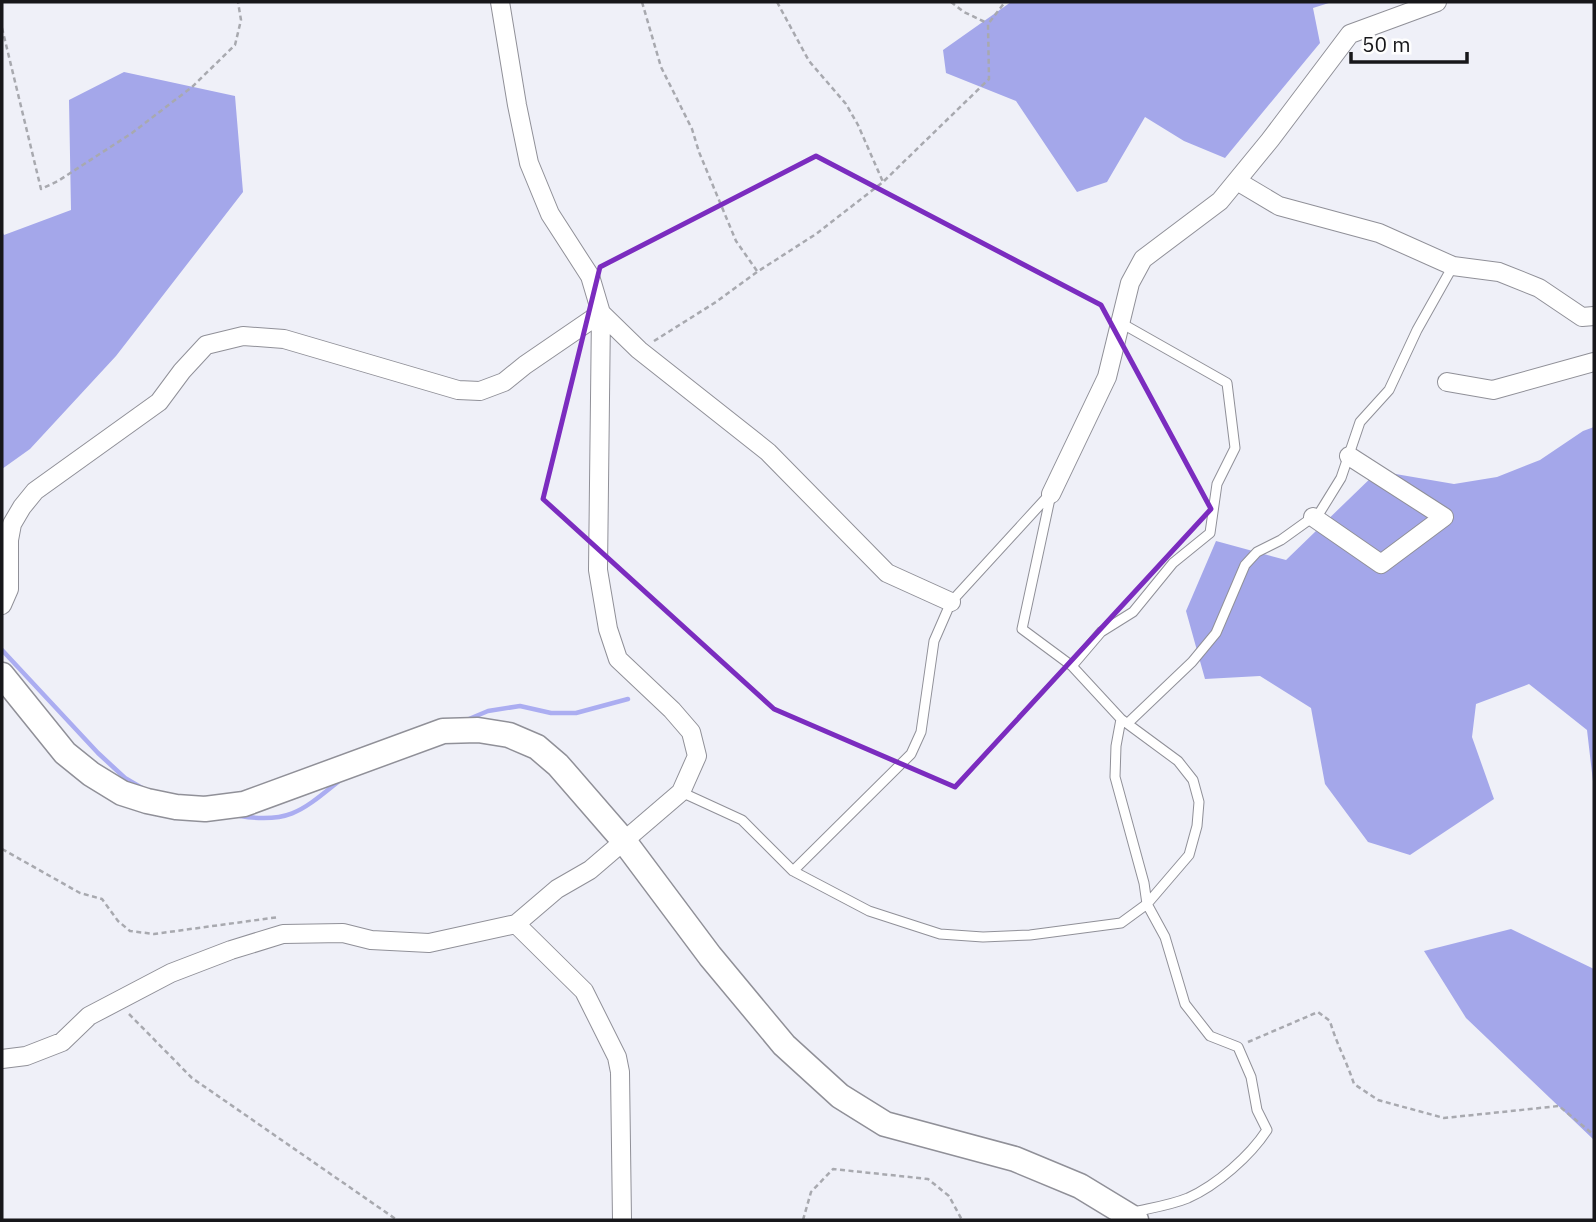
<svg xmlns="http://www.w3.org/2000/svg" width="1596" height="1222" font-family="'IBM Plex Sans',sans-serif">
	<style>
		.forest { fill: #a4a7ea }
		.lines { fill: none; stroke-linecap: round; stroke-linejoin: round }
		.stream { stroke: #abadf1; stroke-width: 4.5 }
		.lane-casing { stroke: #909098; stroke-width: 11 }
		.street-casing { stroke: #909098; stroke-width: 20 }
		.secondary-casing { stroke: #909098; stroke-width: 27 }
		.path { stroke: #a8a9af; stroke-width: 2.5; stroke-dasharray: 5 3.5; stroke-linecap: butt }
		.lane { stroke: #fff; stroke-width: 9 }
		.street { stroke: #fff; stroke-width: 18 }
		.secondary { stroke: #fff; stroke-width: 24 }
		.marked { fill: none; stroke: #7b2cbf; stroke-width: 5; stroke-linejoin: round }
	</style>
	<rect width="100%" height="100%" fill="#eff0f8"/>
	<path class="forest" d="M1011,2h321l-19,6 7,35 -95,115 -41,-17 -39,-24 -38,65 -30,10 -61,-91 -70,-28 -3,-23z
		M124,72l111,24 8,96 -127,164 -86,93 -28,20v-238l2,4 67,-25 -2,-110z
		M1594,427v363l-7,-60 -58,-46 -53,20 -4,33 22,62 -84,56 -42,-13 -43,-58 -14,-76 -51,-32 -55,3 -19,-68 30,-70 70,19 92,-89 76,13 43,-7 43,-17 43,-29z
		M1511,929l83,40v171l-128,-122 -42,-67z"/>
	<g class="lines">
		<path class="stream" d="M2,650l96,103 27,25 17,10
			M469,719l19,-8 32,-5 31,7h25l52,-14
			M240,816c49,8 63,-6 99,-35"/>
		<defs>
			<path id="lane" d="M1051,494l-29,135 50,37 49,53 -5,27 -1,31 29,106 3,21 18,33 20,67 25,32 28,11 13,30 6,33 10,20c-17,26 -50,55 -79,68 -17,7 -37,10 -54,14
				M1072,666l29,-34 32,-20 40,-49 37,-30 7,-49 18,-36 -8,-65 -106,-60
				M1128,723l64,-61 24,-29 29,-68 12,-13 24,-12 39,-28 21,-34 19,-56 29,-32 28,-60 36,-64
				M681,792l61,28 51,51 76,40 71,23 43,3 47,-2 91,-12 26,-19 42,-49 8,-29 2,-24 -6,-22 -15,-19 -57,-42
				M793,871l118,-117 10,-22 13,-91 17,-39 98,-107"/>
			<path id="street" d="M1237,181l42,25 100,27 74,33 46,6 40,16 43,29 12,-1
				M601,313l38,37 129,102 119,121 64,29
				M1447,382l46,8 101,-28
				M1051,494l56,-117 23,-94 13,-24 77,-58 50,-61 80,-106 87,-32
				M1313,517l68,47 63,-47 -95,-61
				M2,605l7,-16v-49l3,-16 10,-17 13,-16 124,-89 23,-31 24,-26 37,-9 41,3 174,51 22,1 24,-9 21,-17 76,-52
				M516,924l68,67 33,66 3,15 2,148
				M2,1059l24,-3 36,-14 27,-26 82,-43 60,-23 52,-16 60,-1 28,7 58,3 87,-19 41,-35 33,-19 91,-78 16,-36 -6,-24 -19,-22 -54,-51 -10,-30 -10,-59 3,-257 -11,-37 -40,-62 -21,-51 -12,-58 -17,-103"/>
			<path id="secondary" d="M2,675l63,78 26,21 31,19 25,8 29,6 29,2 39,-5 199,-73 35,-1 31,5 28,12 21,18 66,76 86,115 74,89 56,51 45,28 130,35 65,27 56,34"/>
		</defs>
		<use href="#lane" class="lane-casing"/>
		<use href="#street" class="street-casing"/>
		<use href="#secondary" class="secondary-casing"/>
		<path class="path" d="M642,2l19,65 31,62 7,23 37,89 21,30
			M777,2l32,59 37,43 12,21 25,57
			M951,2l13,10 23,11
			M2,28l39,161 17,-8 74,-48 60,-46 43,-42 6,-25 -3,-18
			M654,341l62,-39 41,-30 59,-38 67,-52 106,-103 -1,-55 17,-22
			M2,849l78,44 22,6 16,22 12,10 24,3 125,-17
			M129,1014l63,64 205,142
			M1248,1042l70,-30 12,9c6,22 17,41 24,63l24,16 66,18 115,-12 35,29
			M803,1220l8,-28 22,-23 95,10 21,17 13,24"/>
		<use href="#lane" class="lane"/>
		<use href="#street" class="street"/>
		<use href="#secondary" class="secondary"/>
	</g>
	<path class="marked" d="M816,156l285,149 110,204 -256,278 -181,-78 -231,-210 57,-232z"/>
	<rect width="1596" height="1222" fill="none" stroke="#17171a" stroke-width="7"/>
	<path d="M1351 52v10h116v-10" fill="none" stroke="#17171a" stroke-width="3.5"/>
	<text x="1362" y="52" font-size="21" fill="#17171a" stroke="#fefefe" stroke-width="5" paint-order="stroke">50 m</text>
</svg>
